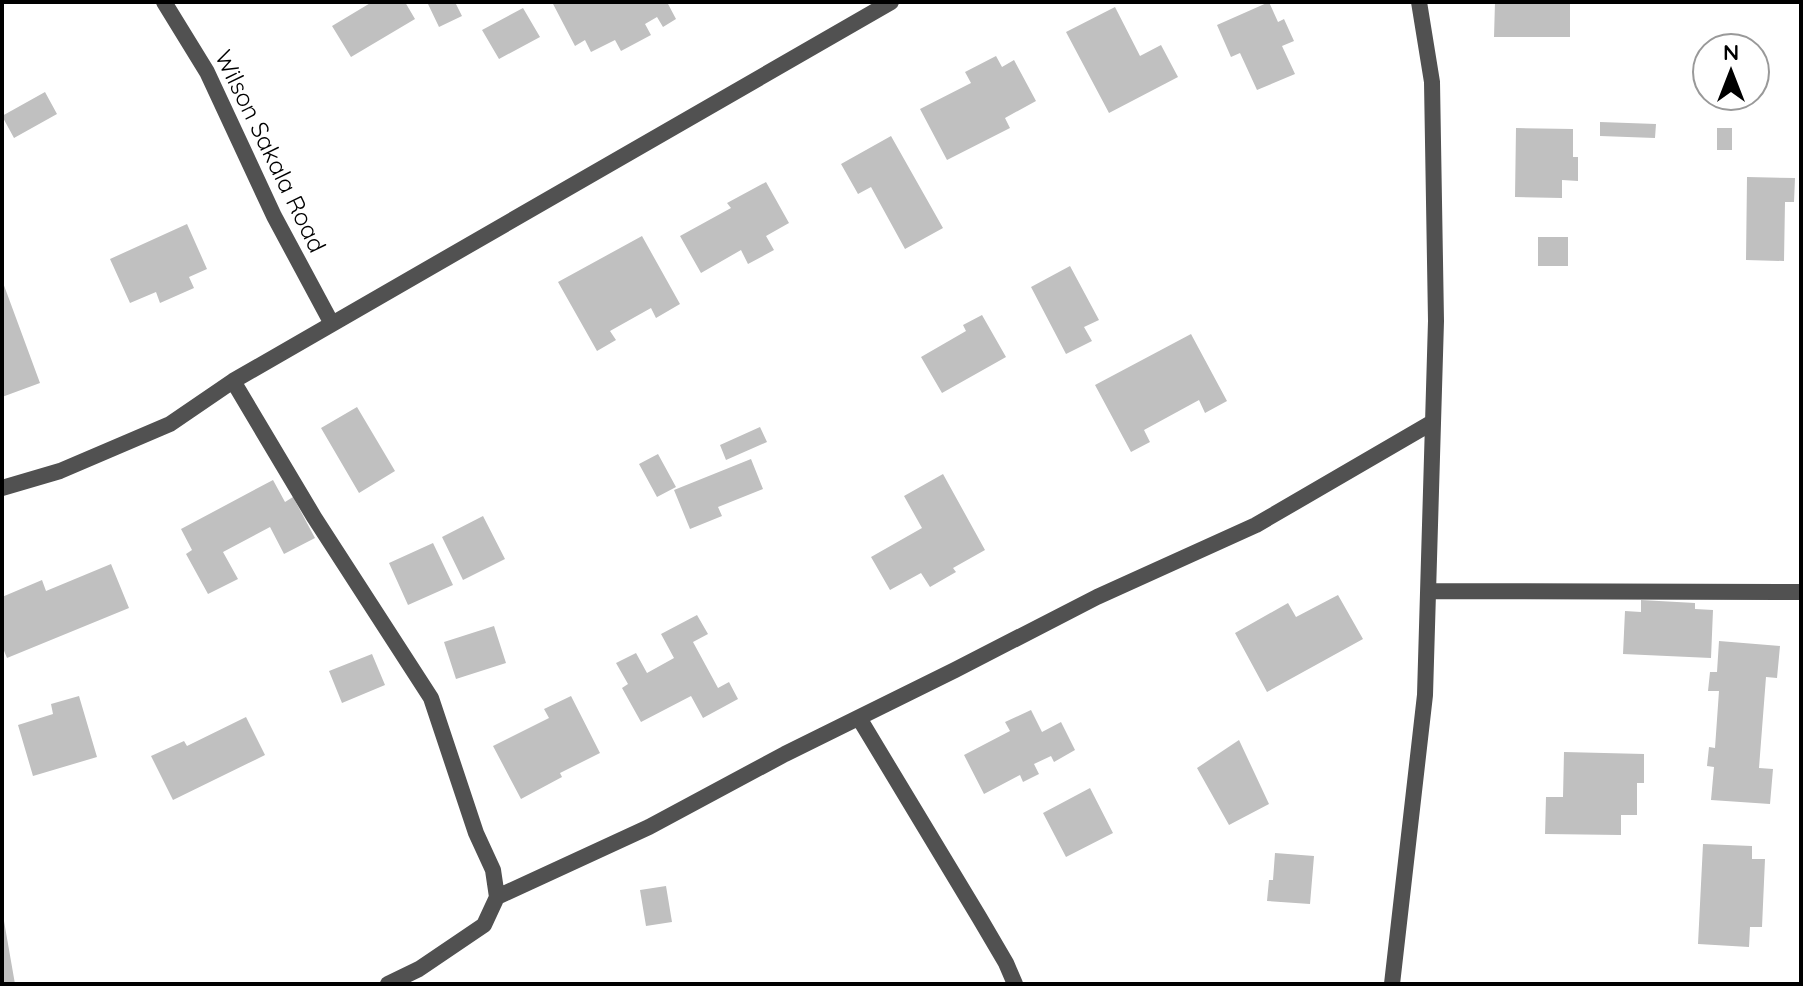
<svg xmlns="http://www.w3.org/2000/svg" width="1803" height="986" font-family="Quicksand,sans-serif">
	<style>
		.building { fill: #c0c0c0 }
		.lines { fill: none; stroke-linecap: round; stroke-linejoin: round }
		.street { stroke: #515151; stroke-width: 16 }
		.labels { text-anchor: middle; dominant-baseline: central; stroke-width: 7; stroke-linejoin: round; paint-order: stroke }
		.street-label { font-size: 24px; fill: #000; stroke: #fff }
	</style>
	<rect width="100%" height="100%" fill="#fff"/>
	<path class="building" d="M372,2h33l10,17 -64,38 -19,-31z
		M433,2h22l7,14 -23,11 -11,-23z
		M552,2h115l9,17 -13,8 -6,-10 -12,7 6,11 -30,16 -6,-11 -24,12 -6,-12 -10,6z
		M1269,2l9,20 6,-3 10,22 -12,5 13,28 -38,16 -17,-37 -9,4 -14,-32z
		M1495,2h75v35h-76z
		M1115,7l25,49 21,-11 17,32 -69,36 -43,-81z
		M523,8l17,29 -41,22 -17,-29z
		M996,56l6,11 12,-7 22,41 -31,17 5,10 -63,32 -27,-51 51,-26 -6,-11z
		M45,92l12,22 -43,24 -12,-22z
		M1600,122l56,2 -1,14 -55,-2z
		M1516,128l57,1v28h5v24l-16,-1v18l-47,-1z
		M1717,128h15v22h-15z
		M891,136l52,92 -38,21 -34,-62 -13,7 -17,-30z
		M1747,177l48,1 -1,24h-9l-1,59 -38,-1z
		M766,182l23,41 -23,13 8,14 -26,14 -7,-14 -40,23 -21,-37 51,-28 -4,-5z
		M187,224l20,45 -18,8 5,11 -34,15 -4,-11 -26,11 -20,-44z
		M642,236l38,68 -24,14 -5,-10 -41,23 6,9 -19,11 -39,-69z
		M1538,237h30v29h-30z
		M1070,266l29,54 -15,7 8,14 -26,13 -35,-67z
		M2,280l38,103 -38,14z
		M982,315l24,42 -64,36 -21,-36 45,-26 -3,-6z
		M1191,334l36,67 -22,12 -6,-13 -55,30 6,12 -19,10 -36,-67z
		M357,407l38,64 -36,22 -38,-65z
		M760,427l7,15 -41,18 -6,-15z
		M658,454l18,33 -19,10 -18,-33z
		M751,459l12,30 -45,18 4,9 -32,13 -16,-39z
		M943,474l42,76 -32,18 3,4 -26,15 -9,-14 -31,17 -19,-33 51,-29 -18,-32z
		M273,480l12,22 8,-5 22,41 -31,16 -14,-27 -47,25 15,27 -30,15 -22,-40 6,-4 -11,-21z
		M483,516l22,43 -42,21 -21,-43z
		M433,543l20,42 -45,20 -19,-42z
		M111,564l18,44 -122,50 -5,-12v-49l40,-17 4,11z
		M1338,595l25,44 -96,53 -32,-59 53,-30 8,14z
		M1641,600l54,3v6l18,1 -2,48 -88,-4 2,-43 16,1z
		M697,615l11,19 -15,8 25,46 11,-6 9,17 -35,19 -12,-22 -50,26 -19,-34 6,-4 -12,-21 20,-10 11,20 27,-15 -13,-24z
		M494,626l12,37 -50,16 -12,-37z
		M1719,641l61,5 -3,32 -11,-1 -7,91 14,1 -3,35 -59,-4 3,-33 -7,-1 2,-19 6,1 4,-57h-11l2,-19h7z
		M372,654l13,31 -43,18 -13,-32z
		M79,696l18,61 -64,19 -15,-51 35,-11 -2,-10z
		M571,696l29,57 -40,20 2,4 -41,22 -28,-53 56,-28 -5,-9z
		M1031,710l11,22 19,-10 14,28 -21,12 -3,-6 -17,8 5,10 -16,8 -3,-7 -36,19 -20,-39 46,-24 -5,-9z
		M246,717l19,38 -92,45 -22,-44 33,-15 3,5z
		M1239,740l30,64 -40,21 -32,-57z
		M1564,752l80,2v29h-7v32h-16v20l-76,-1 1,-37h17z
		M1090,788l23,45 -47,24 -23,-44z
		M1703,844l49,2v13h13l-3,68h-12l-1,20 -51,-3z
		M1275,853l39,3 -4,48 -43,-3 2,-21h4z
		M666,886l6,36 -26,4 -6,-36z
		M2,921h2l11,63h-13z"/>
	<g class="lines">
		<path class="street" d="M164,2l43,70 67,144 58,108
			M233,381l81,136 117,181 45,135 17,37 4,27 -13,28 -65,44 -31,15
			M2,488l58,-17 110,-47 63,-43 658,-379
			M1429,591l372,1
			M859,718l120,199 27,46 9,21
			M497,897l152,-70 136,-73 170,-84 142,-73 159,-72 177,-103
			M1392,984l33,-289 11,-374 -4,-239 -13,-80"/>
	</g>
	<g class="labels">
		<g class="street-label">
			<text transform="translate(271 151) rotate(64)">Wilson Sakala Road</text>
		</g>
	</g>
	<rect width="1803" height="986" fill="none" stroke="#000000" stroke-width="8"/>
	<g transform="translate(1731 72)"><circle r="38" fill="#ffffff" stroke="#999999" stroke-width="2"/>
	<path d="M0-6L14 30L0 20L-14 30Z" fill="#000000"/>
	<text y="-12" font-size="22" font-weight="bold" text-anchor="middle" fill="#000000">N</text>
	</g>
</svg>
